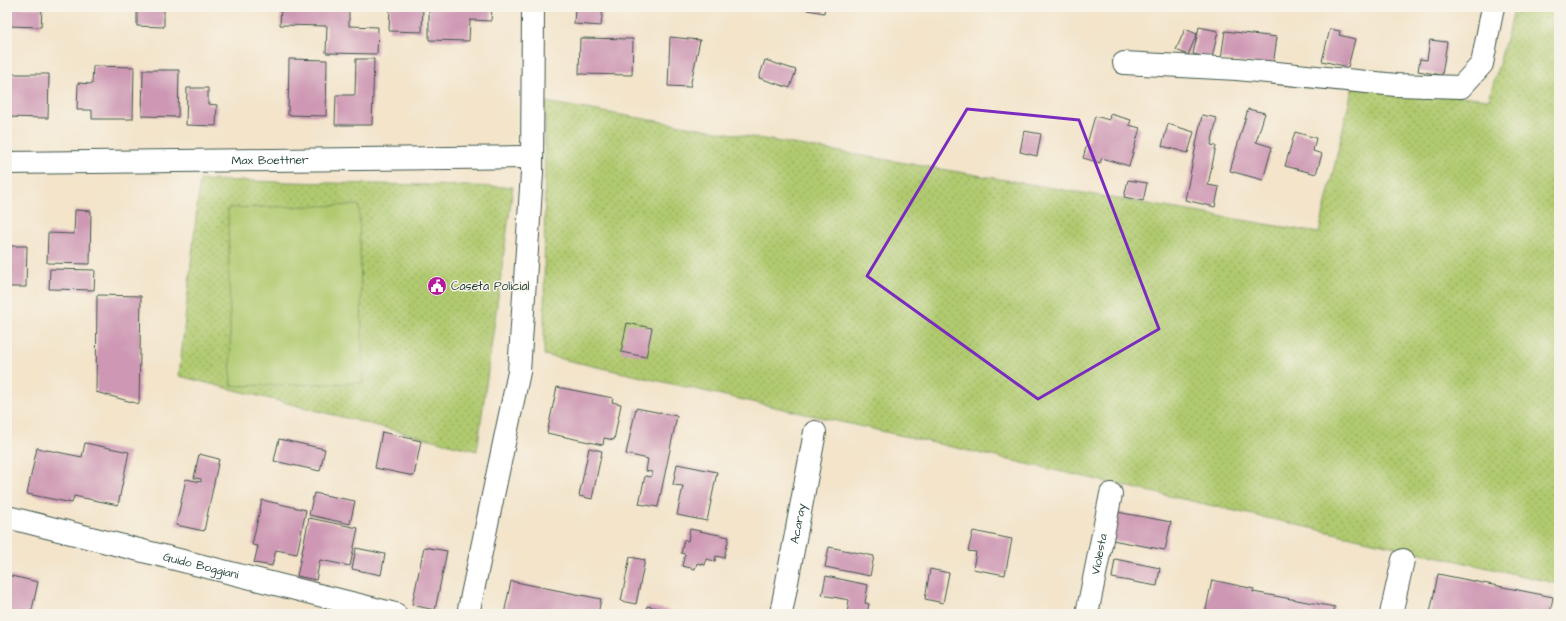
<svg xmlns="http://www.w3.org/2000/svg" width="1566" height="621" font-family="'Architects Daughter',sans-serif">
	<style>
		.green { fill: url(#green-dots); stroke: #688452 }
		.pitch { fill: #b1ca6f; stroke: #688452 }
		.building { fill: #ce98b4 }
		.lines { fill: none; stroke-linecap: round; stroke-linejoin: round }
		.street-casing { stroke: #3f564a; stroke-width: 24 }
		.secondary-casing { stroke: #3f564a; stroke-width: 24 }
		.street { stroke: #fff; stroke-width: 22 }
		.secondary { stroke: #fff; stroke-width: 22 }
		.marked { fill: none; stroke: #7b2cbf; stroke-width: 3; stroke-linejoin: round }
		.labels { text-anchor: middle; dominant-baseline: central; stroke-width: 3; stroke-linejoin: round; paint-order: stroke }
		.street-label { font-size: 12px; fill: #1f3d34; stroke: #f7f3e8 }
		.poi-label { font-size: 12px; fill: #1f3d34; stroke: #f7f3e8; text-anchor: start }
	</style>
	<defs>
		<pattern id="green-dots" width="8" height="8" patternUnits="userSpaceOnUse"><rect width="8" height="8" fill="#b1ca6f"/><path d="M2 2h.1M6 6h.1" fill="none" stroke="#8fa55c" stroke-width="1.8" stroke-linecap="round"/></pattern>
	</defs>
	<rect width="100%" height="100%" fill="#f7f3e8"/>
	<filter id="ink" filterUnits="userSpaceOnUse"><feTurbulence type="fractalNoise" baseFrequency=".025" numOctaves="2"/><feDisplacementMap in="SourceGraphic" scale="8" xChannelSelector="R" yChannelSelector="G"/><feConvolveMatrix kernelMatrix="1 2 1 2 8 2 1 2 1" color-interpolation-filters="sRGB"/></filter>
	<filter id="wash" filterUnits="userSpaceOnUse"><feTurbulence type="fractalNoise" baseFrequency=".012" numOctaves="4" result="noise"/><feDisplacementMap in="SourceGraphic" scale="16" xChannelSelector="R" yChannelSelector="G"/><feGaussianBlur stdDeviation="0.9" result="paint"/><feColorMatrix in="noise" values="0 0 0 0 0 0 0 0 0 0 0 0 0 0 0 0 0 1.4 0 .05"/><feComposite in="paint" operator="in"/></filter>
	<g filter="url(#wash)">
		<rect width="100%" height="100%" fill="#f3e4ca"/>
		<path class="green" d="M1515,7h44v577l-1015,-229 1,-253 774,131 34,-148 136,14z
			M200,180l313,7 -36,264 -298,-75z"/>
		<path class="pitch" d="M359,205l4,178 -132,3 -3,-178z"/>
		<g id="blocks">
			<path class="building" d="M7,7l35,1 -1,19 -34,-1z
				M137,7h27v20l-27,-1z
				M281,7h68v19l29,1 -1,27 -51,-1 1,-27 -47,-1z
				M390,7h33l-1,25 -33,-1z
				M429,7h63l-1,14 -21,-1 -1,21 -40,-1z
				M575,7h28l-2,19 -27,-2z
				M808,7h17l-1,6 -17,-3z
				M1199,27l19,4 -6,27 -19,-4z
				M1185,29l12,5 -9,21 -12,-5z
				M1330,29l10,2 -1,4 16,4 -7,28 -26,-6z
				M1225,31l52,6 -4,29 -52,-7z
				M670,37l30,3 -10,47 -22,-1z
				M580,38l53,1 -1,36 -53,-1z
				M1430,40l17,2 -5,33 -24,-4 2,-12 7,1z
				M289,59l38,1 -1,56 -38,-1z
				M356,59h18l-2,66h-37l1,-30h19z
				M765,60l31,10 -6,18 -31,-10z
				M93,66l41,1 -1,52h-41v-9h-15l1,-27 14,1z
				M143,70h36l-1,47 -36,-1z
				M9,74h40l-1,44 -41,-1v-29h2z
				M187,88h21v16l9,1 -1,21 -30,-1z
				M1248,109l17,4 -9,29 16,5 -9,33 -33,-9z
				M1110,114l21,6 -2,5 11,3 -11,38 -27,-8 -2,5 -17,-5 12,-42 14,4z
				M1202,115l15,3 -6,27 5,1 -8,39 11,2 -4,20 -30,-7z
				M1168,124l26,8 -6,21 -26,-7z
				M1024,131l17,3 -4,22 -17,-4z
				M1295,132l21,6 -3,13 9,3 -6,20 -31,-8z
				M1128,180l19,3 -4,18 -19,-4z
				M75,210l16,1 -1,53 -43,-1 1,-30 26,1z
				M7,246h20l-1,41h-19z
				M50,269l45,1 -1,20 -45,-1z
				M97,295l44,1 -2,108 -43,-12z
				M627,323l25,5 -6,29 -25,-5z
				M557,387l56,11 -1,4 9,2 -7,36 -10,-2 -1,7 -56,-12z
				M636,408l41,8 -19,91 -19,-3 6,-28 6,1 1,-5 -6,-1 2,-12 -22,-5z
				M382,432l39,9 -7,35 -39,-8z
				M279,439l46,10 -5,22 -46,-10z
				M85,443l44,9 -11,53 -44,-9 -2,7 -45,-9 10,-46 45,9z
				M589,448l13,3 -10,48 -13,-3z
				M199,454l20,5 -15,72 -28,-6 10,-46 15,3v-3l-7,-1z
				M677,464l40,8 -10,49 -30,-6 6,-29 -10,-1z
				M314,493l41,8 -5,23 -41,-9z
				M262,500l44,10 -9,44 -21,-4 -4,16 -18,-3 4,-17 -6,-1z
				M1117,512l54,10 -6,28 -53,-10z
				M309,518l49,10 -8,38 -30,-6 -4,20 -19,-4z
				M690,529l39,8 -5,21 -8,-2 -1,5 -9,-2 -1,6 -8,-2 -2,6 -13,-3 3,-12 -4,-1 3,-13 4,1z
				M973,531l39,8 -7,36 -32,-6 3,-17 -8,-1z
				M424,547l23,4 -12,59 -23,-5z
				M829,547l45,9 -4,20 -45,-9z
				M356,548l29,6 -4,21 -29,-6z
				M630,557l15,3 -9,44 -15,-3z
				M1115,559l45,9 -3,18 -45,-8z
				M930,569l19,4 -6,30 -18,-4z
				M1438,574l115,23 -3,17 -31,-2 -1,2 -88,-1z
				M7,575l31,7 -7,32h-24z
				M826,576l42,9 -3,18 4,1 -2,10h-20l2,-14 -27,-5z
				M1212,580l42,9 -1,3 82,15 -2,7h-128z
				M511,581l90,18 -3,15h-94z
				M647,606l36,7v1h-38z"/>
		</g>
	</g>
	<g filter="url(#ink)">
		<use href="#blocks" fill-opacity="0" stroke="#3f564a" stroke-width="1"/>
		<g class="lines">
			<defs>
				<g id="street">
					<path d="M1124,63l113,6 159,16 65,2 21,-23 11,-57"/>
					<path id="s1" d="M7,163l525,-6"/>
					<path id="s2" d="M7,517l388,97"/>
					<path id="s3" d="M781,614l34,-182"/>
					<path id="s4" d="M1087,614l24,-120"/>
					<path d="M1391,614l12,-54"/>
				</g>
				<path id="secondary" d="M468,614l51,-242 13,-199 1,-166"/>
			</defs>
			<use href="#street" class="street-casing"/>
			<use href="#secondary" class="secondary-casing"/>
			<use href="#street" class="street"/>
			<use href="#secondary" class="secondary"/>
		</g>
	</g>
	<path class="marked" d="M967,109l112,11 80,209 -121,70 -171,-123z"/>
	<defs>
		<symbol id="civic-disc" viewBox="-11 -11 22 22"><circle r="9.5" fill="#b5179e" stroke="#f7f3e8"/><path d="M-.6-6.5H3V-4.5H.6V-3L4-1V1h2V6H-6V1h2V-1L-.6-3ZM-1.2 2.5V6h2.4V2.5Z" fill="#fff"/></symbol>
	</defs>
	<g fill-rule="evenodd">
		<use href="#civic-disc" x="426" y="275" width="22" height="22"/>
	</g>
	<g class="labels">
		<g class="street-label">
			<text stroke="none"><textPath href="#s1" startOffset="263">Max Boettner</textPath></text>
			<text stroke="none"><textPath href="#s3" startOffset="92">Acaray</textPath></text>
			<text stroke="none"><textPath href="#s4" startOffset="61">Violesta</textPath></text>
			<text stroke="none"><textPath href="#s2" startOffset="200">Guido Boggiani</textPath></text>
		</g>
		<g class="poi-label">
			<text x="451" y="286">Caseta Policial</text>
		</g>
	</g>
	<rect width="1566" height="621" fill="none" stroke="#f7f3e8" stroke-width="24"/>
</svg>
